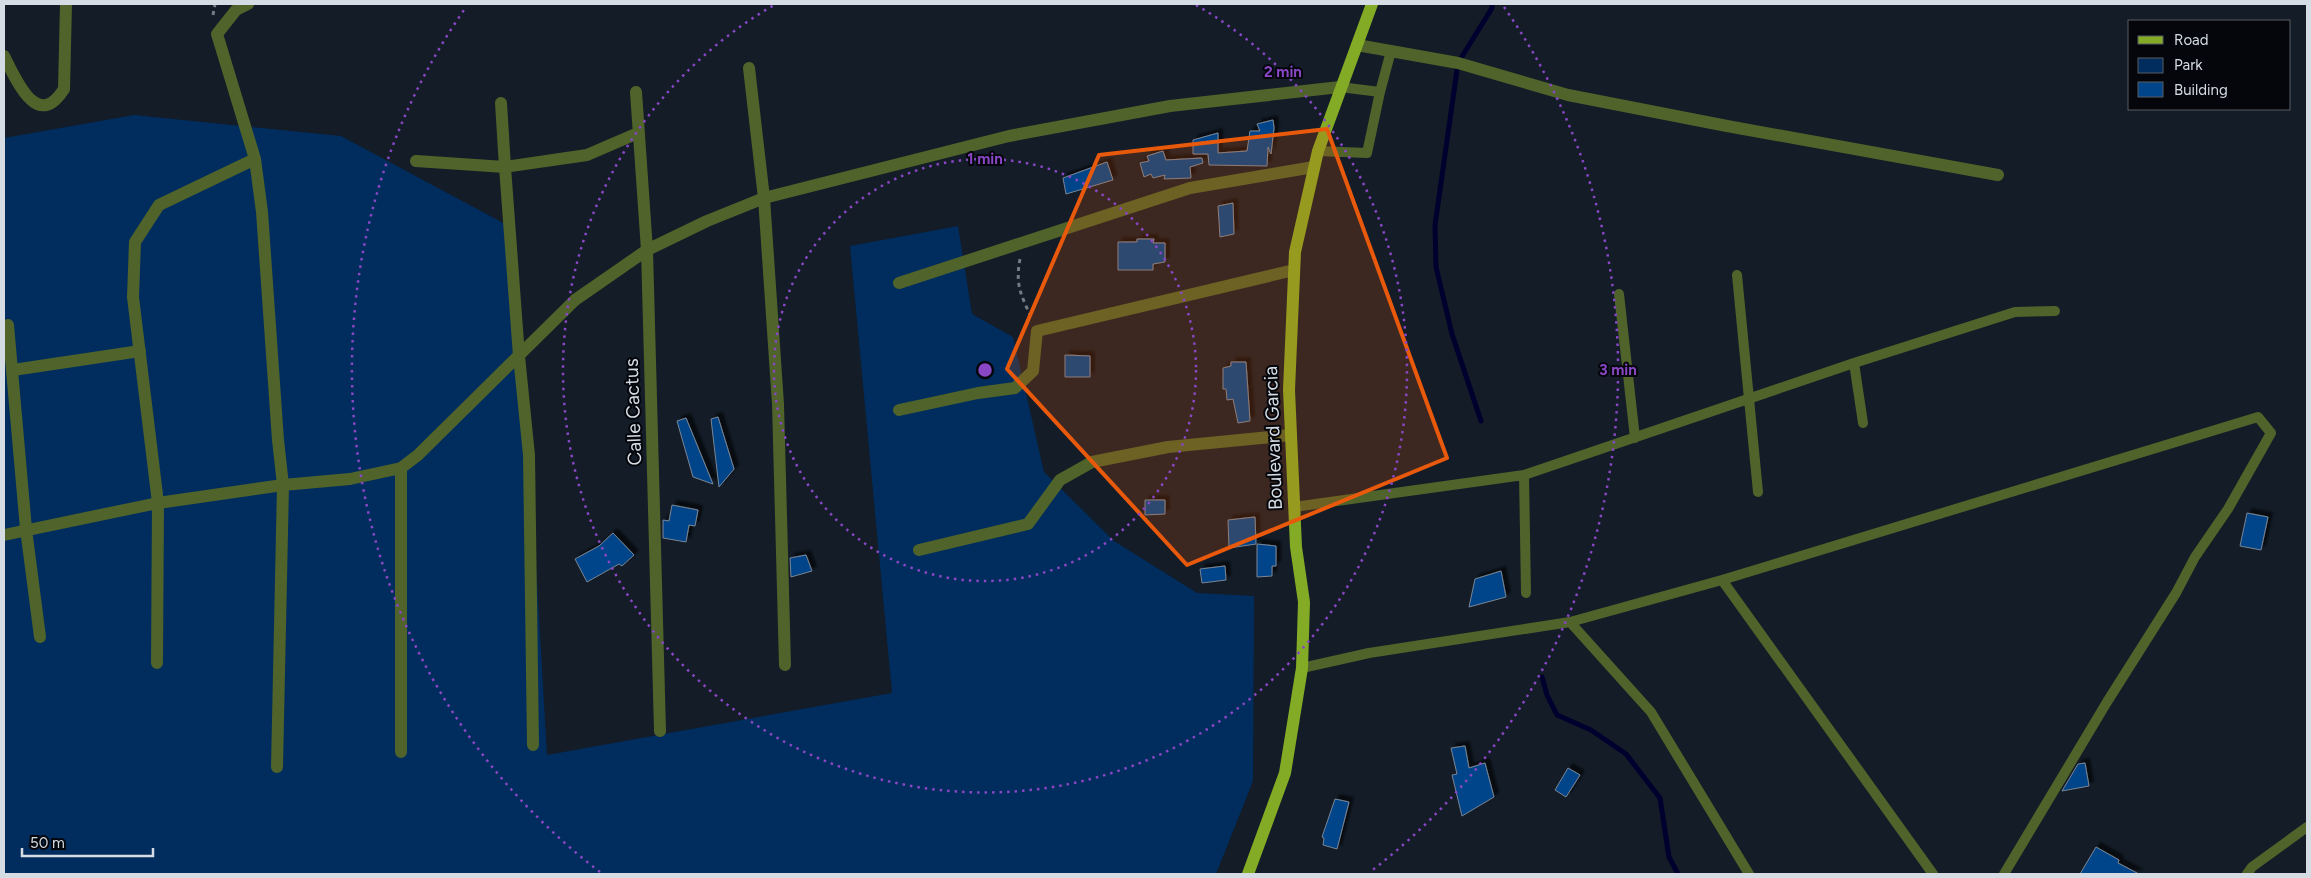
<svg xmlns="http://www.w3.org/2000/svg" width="2311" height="878" font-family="Figtree,sans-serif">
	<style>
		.green { fill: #002d5d }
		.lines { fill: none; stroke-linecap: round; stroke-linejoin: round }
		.stream { stroke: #00002e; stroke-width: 5 }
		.building { fill: #00458a; stroke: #7a8694; filter: url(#shadow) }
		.path { stroke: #737b84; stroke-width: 3; stroke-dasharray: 4 4; stroke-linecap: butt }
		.lane { stroke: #4f632a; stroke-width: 10 }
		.street { stroke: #4f632a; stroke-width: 12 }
		.primary { stroke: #83ab25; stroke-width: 12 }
		.marked { fill: #e8590c; fill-opacity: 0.2; stroke: #e8590c; stroke-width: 4; stroke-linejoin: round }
		.ring { fill: none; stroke: #8946c5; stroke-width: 2.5; stroke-dasharray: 2.5 5 }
		.labels { text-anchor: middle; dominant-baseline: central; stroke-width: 4; stroke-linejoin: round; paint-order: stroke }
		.street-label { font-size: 19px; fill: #d6dce4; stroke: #04060b }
		.centre { fill: #8946c5; stroke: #04060b; stroke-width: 2.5 }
		.ring-label { font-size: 15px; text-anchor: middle; font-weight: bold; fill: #8946c5; stroke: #04060b; stroke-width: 4; stroke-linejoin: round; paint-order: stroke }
	</style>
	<defs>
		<filter id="shadow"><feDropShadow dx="4.5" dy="-4.5" stdDeviation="1" flood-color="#0009"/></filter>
	</defs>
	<rect width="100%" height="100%" fill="#131c27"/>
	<path class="green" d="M134,115l207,21 166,89 13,66 27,464 345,-62 -42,-447 108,-20 14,88 41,23 31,135 70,69 83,52 57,3 -1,185 -37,93h-1212v-736z"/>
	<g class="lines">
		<path class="stream" d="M1481,421l-29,-87 -16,-67 -1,-42 23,-162 34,-55v-4
			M1542,677l5,18 10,20 34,15 35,24 34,44 9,59 9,17"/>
	</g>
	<path class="building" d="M1273,120l1,8 -3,26 -3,-7 -1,19 -58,-1 -1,-11h-15v-14l25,-7v20l29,-2 3,-20h10l-3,-7z
		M1163,151l3,9 36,-2 1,5 -13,4 1,11 -27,1 1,-4 -12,3 -2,-4 -7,3 -4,-14 9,-2 -2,-5z
		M1107,162l6,18 -47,14 -3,-16z
		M1233,203l1,31 -14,3 -2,-31z
		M1137,239h17l-1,4h12v19l-12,2v6h-35v-28h19z
		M1065,355l25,1v21h-25z
		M1231,362h15l4,59 -12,2 -5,-24 -6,1 -1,-11h-3v-21l8,-2z
		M718,417l16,52 -15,18 -8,-68z
		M686,418l27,66 -20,-7 -16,-56z
		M1145,500h20v14l-20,1z
		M672,505l26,5 -3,16 -6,-1 -3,17 -23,-4v-18l6,1z
		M2247,513l21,4 -7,33 -21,-4z
		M1255,517l1,27 -27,4 -1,-28z
		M613,533l21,22 -12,11 -3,-2 -32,18 -12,-23 24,-13z
		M1257,544l19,2v20h-4v10l-15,1z
		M806,555l6,16 -21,6 -1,-19z
		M1225,566l1,14 -24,3 -2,-14z
		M1501,571l5,26 -37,10 6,-28z
		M1465,746l4,22 16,-5 9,34 -32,19 -10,-41 5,-1 -6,-26z
		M2085,763l4,23 -27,5 16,-27z
		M1568,768l12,7 -14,22 -11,-7z
		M1335,799l14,3 -12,47 -14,-4 1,-7 -2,-1z
		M2096,847l23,13 -1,3 21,11h-59z"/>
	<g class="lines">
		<path class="path" d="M213,15l2,-11
			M1020,259c-5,26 1,36 12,60"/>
		<path class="lane" d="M1340,87l40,5
			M1318,151l49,2 13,-61 11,-41
			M1737,275l21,217
			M1619,294l16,144
			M1854,363l9,60
			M1524,475l2,118
			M1294,507l230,-32 330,-112 161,-51 40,-1
			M1722,580l211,294
			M1570,622l152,-42 536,-163 13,16 -43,76 -33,48 -19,36 -69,109 -103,172
			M1302,668l67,-15 201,-31 81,90 98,162
			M2247,874l5,-7 55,-40"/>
		<path class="street" d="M248,4l-12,6 -19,24 38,125 7,53 16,228 5,45 -6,282
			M1357,45l101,18 110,32 159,31 271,49
			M4,56c12,23 33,76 60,33l2,-85
			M749,68l15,130 14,206 7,261
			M636,92l11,158 13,481
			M501,103l4,64 82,-12 51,-22
			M416,161l89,6 14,189 10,99 4,290
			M899,283l291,-95 124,-21
			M8,325l18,204 14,108
			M13,370l127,-19
			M899,410l79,-17 37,-5 18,-17 4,-40 257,-61
			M4,535l154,-32 125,-18 67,-6 51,-11 17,-13 157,-155 72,-50 60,-29 57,-23 245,-62 161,-30 170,-19
			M919,550l109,-26 32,-44 32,-18 76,-15 123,-12
			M157,663l1,-160 -25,-206 2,-55 24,-37 96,-46
			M401,752v-284"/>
		<path class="primary" d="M1248,874l37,-101 17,-105 2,-66 -8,-55 -7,-157 6,-138 23,-101 54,-147"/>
	</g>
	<path class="marked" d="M1327,129l120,329 -260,107 -180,-196 92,-214z"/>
	<g class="ring">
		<circle cx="985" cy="370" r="211"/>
		<path d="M1196 5A422 422 0 1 1 774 5"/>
		<path d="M600 872A633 633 0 0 1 466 7M1504 7A633 633 0 0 1 1370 872"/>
	</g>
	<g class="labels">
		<g class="street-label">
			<text transform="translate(633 412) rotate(-92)">Calle Cactus</text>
			<text transform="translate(1273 438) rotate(-92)">Boulevard Garcia</text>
		</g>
	</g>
	<circle cx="985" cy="370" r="8" class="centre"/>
	<g class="ring-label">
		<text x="1283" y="77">2 min</text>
		<text x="985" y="164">1 min</text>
		<text x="1618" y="375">3 min</text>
	</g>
	<rect width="2311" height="878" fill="none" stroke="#d6dce4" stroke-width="10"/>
	<rect x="2128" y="20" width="162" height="90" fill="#04060b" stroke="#585c62"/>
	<rect x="2138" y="36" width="25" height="8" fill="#83ab25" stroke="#585c62"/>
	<text x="2174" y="45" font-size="15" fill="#d6dce4">Road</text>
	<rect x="2138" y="58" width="25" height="15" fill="#002d5d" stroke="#585c62"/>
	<text x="2174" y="70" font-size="15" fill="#d6dce4">Park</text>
	<rect x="2138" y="82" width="25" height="15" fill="#00458a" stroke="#585c62"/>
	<text x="2174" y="95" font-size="15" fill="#d6dce4">Building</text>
	<path d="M22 848v8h131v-8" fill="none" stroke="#d6dce4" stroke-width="2.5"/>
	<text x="30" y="848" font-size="15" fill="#d6dce4" stroke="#04060b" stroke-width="4" paint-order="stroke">50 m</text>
</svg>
